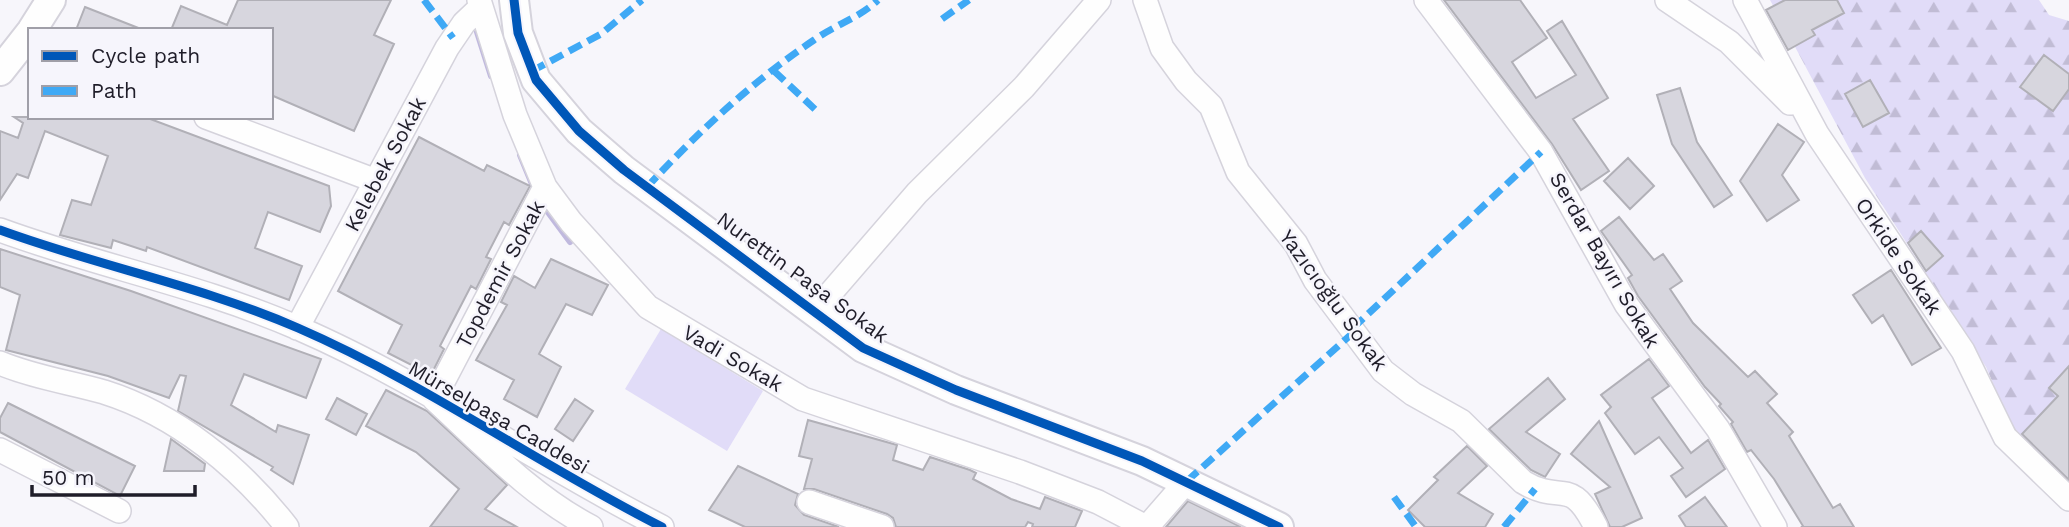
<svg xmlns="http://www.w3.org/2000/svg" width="2069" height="527" font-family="'Work Sans',sans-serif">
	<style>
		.forest { fill: url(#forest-firs) }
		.park { fill: #e1dcf8 }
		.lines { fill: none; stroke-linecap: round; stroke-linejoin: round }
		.stream { stroke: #c0b9de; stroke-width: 6 }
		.building { fill: #d7d6de; stroke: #b1b0b7; stroke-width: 2 }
		.minor-casing { stroke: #d5d3dc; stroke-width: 26 }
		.tertiary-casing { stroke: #d5d3dc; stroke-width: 32 }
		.minor { stroke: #fefefe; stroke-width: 23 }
		.tertiary { stroke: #fefefe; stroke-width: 28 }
		.quiet { stroke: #3fa9f5; stroke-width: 7; stroke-dasharray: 14 7; stroke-linecap: butt }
		.cycleway-casing { stroke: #f6f5fc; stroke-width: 13 }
		.cycleway { stroke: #0057b8; stroke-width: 9 }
		.labels { text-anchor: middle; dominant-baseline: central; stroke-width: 5; stroke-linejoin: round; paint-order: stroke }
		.street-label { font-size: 21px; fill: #1f1d29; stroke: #f6f5fc }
	</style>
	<defs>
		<pattern id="forest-firs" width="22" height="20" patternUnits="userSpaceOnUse" patternTransform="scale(1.75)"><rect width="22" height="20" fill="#e1dcf8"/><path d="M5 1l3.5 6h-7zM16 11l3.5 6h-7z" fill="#c1bcd5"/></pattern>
	</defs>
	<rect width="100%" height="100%" fill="#f7f6fb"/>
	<path class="forest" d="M1770,0h269l10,15 20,6v467l-52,-49 -31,-72 -121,-189z"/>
	<path class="park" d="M661,329l102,62 -36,60 -102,-62z"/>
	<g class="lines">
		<path class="stream" d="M477,32l14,44
			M520,155l12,29
			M547,211l23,31"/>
	</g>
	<path class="building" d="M238,0h153l-17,35 20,9 -40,87 -83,-36v-65h-100l10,-24 46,19z
		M1444,0h76l27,38 -35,24 24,36 40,-23 -29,-44 15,-10 46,77 -35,21 36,52 -28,19 -29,-46z
		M1785,0h52l7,13 -32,17 3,5 -27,15 -22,-40z
		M85,7l56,22v1h-65z
		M2044,55l25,19v15l-16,22 -33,-24z
		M1870,80l19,33 -26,14 -18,-33z
		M1680,88l17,54 35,53 -18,12 -42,-63 -15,-49z
		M14,117h131l184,69 2,20 -11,26 -52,-20 -13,36 47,18 -13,34 -142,-53 -1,4 -33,-11 -2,8 -51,-13 12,-35 19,5 17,-49 -63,-25 -17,47 -11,-4 -17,26v-69l18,7 5,-15z
		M1778,124l26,18 -22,33 17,25 -32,21 -27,-40z
		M419,137l65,34 3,-6 43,21 -21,39 -5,-3 -18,35 5,2 -15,30 -5,-3 -31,60 4,3 -13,26 -43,-22 14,-28 -64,-34z
		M1628,158l26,28 -24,23 -26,-28z
		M1619,217l35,43 9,-6 19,27 -12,8 23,34 55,54 7,-6 22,23 -10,9 26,29 -4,4 44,72 7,-4 14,23h-53l2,-1 -29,-47 -23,-29 -4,2 -16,-28 2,-2 -14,-16 2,-2 -16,-17 -67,-91 -10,-18 4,-3 -31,-44z
		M1921,231l22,25 -17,15 -18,-28z
		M0,249l131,42 190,68 -15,39 -62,-24 -13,31 45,27 2,-7 31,10 -16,49 -22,-14 2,-3 -95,-56 8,-35 -6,-1 -11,23 -61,-22 -102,-26 14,-55 -20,-8z
		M551,259l57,26 -16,30 -26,-11 -27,50 22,13 -24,50 -33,-18 10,-19 -38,-20 31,-55 -6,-3 13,-26 21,12z
		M1891,270l50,78 -29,17 -29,-50 -11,8 -19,-28z
		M1649,359l20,27 -17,12 39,55 17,-13 17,29 -39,28 -15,-21 12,-8 -24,-31 -24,17 -30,-41 6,-6 -10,-12z
		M2069,366v114l-47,-46 36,-38 -9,-8z
		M1548,378l17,21 -39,33 34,22 -15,23 -14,-7 -42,-41z
		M386,390l41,21 80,74 -22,24 32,18h-87l29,-38 -43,-37 -50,-26z
		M337,398l30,16 -11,21 -30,-16z
		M575,399l18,12 -20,30 -18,-12z
		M8,403l127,63 -15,30 -120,-64v-14z
		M808,420l89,25 -4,15 30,10 7,-13 40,13 6,3 -3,6 38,20 29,10 5,-12 37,14 -7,16h-43l1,-3 -5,-2 -3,5h-129l-3,-9 -6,-4 -73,-25h-10l8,-30 -13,-3z
		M1599,421l43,97 -20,9h-12l-15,-33 15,-7 -39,-33z
		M171,439l34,25 -1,7h-40z
		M1467,446l20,20 -29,27 35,21 -8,13h-60l-17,-17 30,-30 -4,-3z
		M738,466l60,28 -3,11 9,10 35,12h-94l-36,-17z
		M1705,497l22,30h-41l-7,-11z
		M1188,501l53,26h-75z"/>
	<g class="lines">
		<defs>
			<path id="minor" d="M479,0l36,115 30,72 26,35 77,85 155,92 217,73 78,30 48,25
				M1145,0l17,48 24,33 25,25 27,66 58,72 19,36 68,91 30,23 48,27 62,61c40,24 46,-8 73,45
				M1426,0l115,152 85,152 92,125 57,98
				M1667,0l62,42 61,61
				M1745,0l72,134 146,217 42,86 64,62
				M206,117l170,64
				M545,187l-111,212c50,46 96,96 157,128
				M0,230c98,36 202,56 298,98 127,55 241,137 364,199
				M815,311l102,-118 107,-106 75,-87
				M297,328l150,-280 17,-25 17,-16
				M0,363c33,14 69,19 104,29 73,23 136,75 183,135
				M0,450l119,61
				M809,502l73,25
				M1147,527l40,-46"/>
			<path id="tertiary" d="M514,0l4,33 18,47 43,51 45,39 239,178 93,42 186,71 137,66
				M32,30l19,-30
				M0,71l30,-38"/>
		</defs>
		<use href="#minor" class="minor-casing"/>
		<use href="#tertiary" class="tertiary-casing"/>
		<use href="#minor" class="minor"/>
		<use href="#tertiary" class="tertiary"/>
		<path class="quiet" d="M424,0l29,38
			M942,19l27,-19
			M532,71l69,-37 41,-34
			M774,71l46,43
			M647,187c50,-54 106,-106 167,-147 21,-15 45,-22 64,-40
			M1353,328l188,-176
			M1187,481l168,-150
			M1394,497l22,30
			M1504,527l31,-38"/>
		<defs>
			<path id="cycleway" d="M514,0l4,33 18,47 43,51 45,39 239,178 93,42 186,71 137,66
				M0,230c98,36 202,56 298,98 127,55 241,137 364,199"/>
		</defs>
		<use href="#cycleway" class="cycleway-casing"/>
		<use href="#cycleway" class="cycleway"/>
	</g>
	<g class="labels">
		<g class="street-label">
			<text transform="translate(385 164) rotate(-62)">Kelebek Sokak</text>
			<text transform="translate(1899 256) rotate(56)">Orkide Sokak</text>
			<text transform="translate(1605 260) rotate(60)">Serdar Bayırı Sokak</text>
			<text transform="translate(500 274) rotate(-62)">Topdemir Sokak</text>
			<text transform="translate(803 277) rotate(36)">Nurettin Paşa Sokak</text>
			<text transform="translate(1334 300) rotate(54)">Yazıcıoğlu Sokak</text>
			<text transform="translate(733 358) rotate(30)">Vadi Sokak</text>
			<text transform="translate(499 417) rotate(30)">Mürselpaşa Caddesi</text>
		</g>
	</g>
	<rect x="28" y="28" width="245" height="91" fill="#f6f5fc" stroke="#a09fa8" stroke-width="2"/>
	<rect x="42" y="51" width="35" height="10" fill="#0057b8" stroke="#a09fa8" stroke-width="2"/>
	<text x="91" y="63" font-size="21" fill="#1f1d29">Cycle path</text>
	<rect x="42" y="86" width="35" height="10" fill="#3fa9f5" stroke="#a09fa8" stroke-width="2"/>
	<text x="91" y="98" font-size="21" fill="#1f1d29">Path</text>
	<path d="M32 485v10h163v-10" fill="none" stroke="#1f1d29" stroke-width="3.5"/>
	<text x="42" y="485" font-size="21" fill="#1f1d29" stroke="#f6f5fc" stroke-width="5" paint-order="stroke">50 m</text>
</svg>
